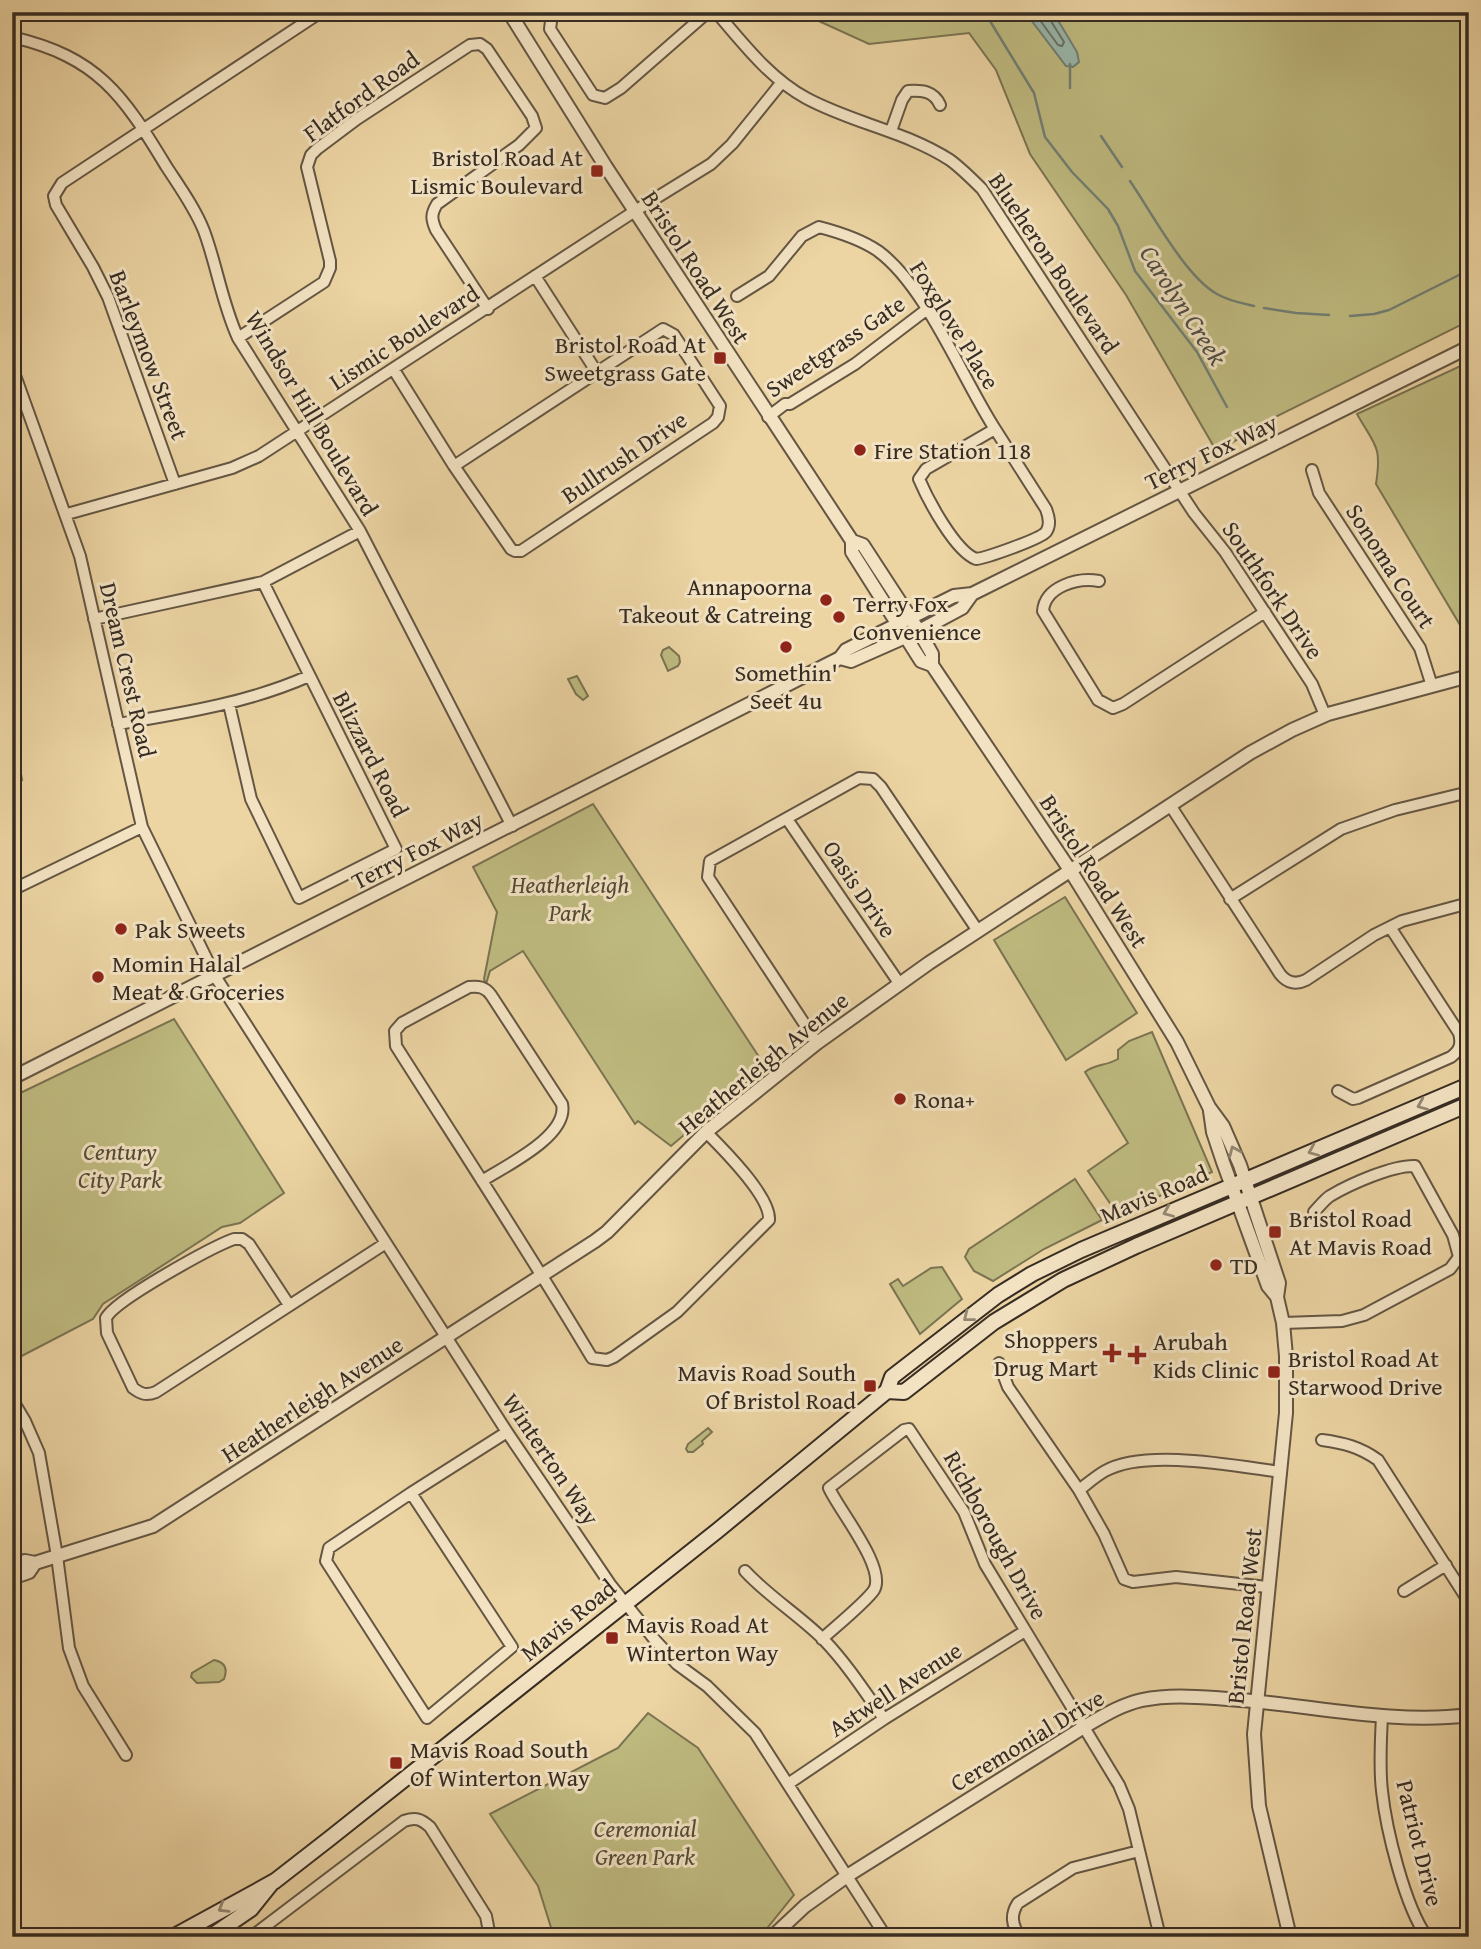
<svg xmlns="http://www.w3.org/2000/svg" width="1481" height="1949" font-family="'Gentium Book Plus',serif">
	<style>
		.green { fill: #bfbb80; stroke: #7a7452; stroke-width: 2 }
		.water { fill: #99b7ab; stroke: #717f75; stroke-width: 2 }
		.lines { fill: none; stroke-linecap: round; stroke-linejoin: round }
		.shore { stroke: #687267; stroke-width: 2 }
		.stream { stroke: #717f75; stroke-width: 2.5 }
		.minor-casing { stroke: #645643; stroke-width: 14 }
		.tertiary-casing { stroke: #645643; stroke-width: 16 }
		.secondary-casing { stroke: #362c23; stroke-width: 18 }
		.minor { stroke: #f3e3c3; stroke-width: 10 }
		.tertiary { stroke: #f3e3c3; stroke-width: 12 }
		.secondary { stroke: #f3e3c3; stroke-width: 14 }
		.oneway { stroke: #948873 }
		.poi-dot { fill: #8f2418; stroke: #f3e3c3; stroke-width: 2.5 }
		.labels { text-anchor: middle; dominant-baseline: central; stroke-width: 6; stroke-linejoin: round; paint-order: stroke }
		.street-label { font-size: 24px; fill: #362c23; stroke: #f3e3c3 }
		.poi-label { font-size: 24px; fill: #362c23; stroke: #f3e3c3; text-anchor: start }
		.park-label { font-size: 24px; font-style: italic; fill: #514936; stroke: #f3e3c3 }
		.water-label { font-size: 26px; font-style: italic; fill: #4f4f45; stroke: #f3e3c3 }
	</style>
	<rect width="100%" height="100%" fill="#ecd4a3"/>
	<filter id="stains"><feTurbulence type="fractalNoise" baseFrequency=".00286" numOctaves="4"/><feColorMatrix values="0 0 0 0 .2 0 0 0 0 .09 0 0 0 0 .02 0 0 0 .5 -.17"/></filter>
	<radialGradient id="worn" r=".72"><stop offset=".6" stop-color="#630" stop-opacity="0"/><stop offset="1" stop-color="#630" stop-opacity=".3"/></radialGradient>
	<path class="green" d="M799,12h670v309l-202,100 -50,31 -91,-157 -96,-141 -34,-84 -27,-37 -100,11z
		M1469,362v278l-93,-156c6,-39 -1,-38 -19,-70z
		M669,647l10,9 1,6 -2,4 -10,5 -7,-16 2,-5z
		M577,676l11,20 -5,4 -7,-6 -8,-15z
		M12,716l10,64 -10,1z
		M593,804l172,262 -94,80 -33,-25 -3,3 -112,-173 -33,20 -4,13 -2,-5 13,-67 -24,-45z
		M1065,897l72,116 -71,47 -72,-120z
		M174,1019l110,174 -44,30 -18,4 -119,77 -10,15 -81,42v-78l2,-2 -2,-3v-181z
		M1152,1032l60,140 -94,43 -30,-44 40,-28 -43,-71c10,-8 21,-6 33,-13v-9l11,-9z
		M1075,1179l27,41 -58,29 -51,32 -19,-10 -9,-14 4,-8z
		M942,1267l20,32 -42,35 -30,-50 8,-5 5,7 28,-18z
		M708,1428l4,4 -10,9 1,3 -10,8h-5l-2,-3 2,-5z
		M214,1660c11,2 14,9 10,19l-5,3 -22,1 -6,-6 1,-4z
		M648,1713l50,35 96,147 -34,42h-206l-16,-51 -48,-72 128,-66z"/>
	<path class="water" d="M1025,12h28l24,40 2,10 -6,5 -7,-1z"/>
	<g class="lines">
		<path class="shore" d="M1034,12l24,33 4,1 2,-4 -15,-24 -1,-6"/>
		<path class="stream" d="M977,12l13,9 44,72 11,44 27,35 36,37 10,17 17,45 62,81 30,55
			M1070,88v-24
			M1101,136l21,31
			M1130,181c22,32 55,95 87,113 12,7 24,9 37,12
			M1264,308l32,5 33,2
			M1350,316l24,-2 15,-4 80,-40"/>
		<defs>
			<path id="minor" d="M716,12c27,31 53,66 90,86 46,25 99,33 144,62 11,8 22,19 32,29l212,324 31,39 87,132 13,31
				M552,14l-2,15 43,66 12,3 16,-10 87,-76
				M12,37c86,20 111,58 154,129 13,20 29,42 38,65 13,35 18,72 34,107l122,193 152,295
				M891,131l11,-31 6,-9c14,-1 26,0 32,14
				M535,276l61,95
				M737,296l32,-20 33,-40 17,-9c19,5 43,13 59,24 48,35 84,127 117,178
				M238,338l86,-56 6,-14v-7l-23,-94 4,-12 6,-6 40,-30 113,-74 10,-1 7,5 45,67 4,12 -17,17 -82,59c-6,10 -6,15 -1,26l52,79
				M12,367l68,189 62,271 73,149 292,456 103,152 44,55 23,25 30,22 48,47 131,204
				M394,370l60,96 57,83 4,2h6l192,-128 5,-6 2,-11 -46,-71 -11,-6 -209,137
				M768,417l17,-13h5l65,-40 71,-54
				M995,429l51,80c3,8 5,16 0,23 -6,7 -60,26 -70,27 -21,-8 -48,-59 -57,-80l7,-10z
				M1312,470l7,23 101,155 12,38
				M175,484l-67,-187 -15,-30 -37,-62 -2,-9 8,-13 259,-171
				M67,514l165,-46 27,-12 376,-245 76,-47 21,-20 50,-62
				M1099,581c-22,-4 -54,6 -56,30l55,89 15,8 10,-4 142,-92
				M94,619l169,-37 97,-51
				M229,704l22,95 48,99 97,-49 -133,-267
				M118,724c66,-11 130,-21 191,-48
				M1170,805l110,169c7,9 16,11 26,6l68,-45 28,-14 67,-18
				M787,819l112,164
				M12,890l130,-63
				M1230,899l111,-70 54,-19 74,-18
				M817,1043l-109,-166 2,-16 149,-83 14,1 8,8 97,144
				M1338,1091l15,8 5,-1 93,-41c9,-7 11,-13 8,-24l-69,-106
				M482,1181c23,-15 87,-45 80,-77l-71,-109c-6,-8 -12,-9 -22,-8l-67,36 -7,8 1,15c66,104 133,206 196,312l15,2 7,-3 63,-45 92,-92c2,-23 -46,-71 -63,-88
				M289,1305l-40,-61 -7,-5h-8c-22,8 -119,61 -128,79l1,15 26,55c8,6 13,8 23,4l230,-149
				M1283,1323l59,-2 22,-6 86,-46 9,-12 -6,-22 -38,-69c-22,-1 -65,18 -85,30 -6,4 -11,11 -16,16
				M999,1363l9,24 71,103 25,44 20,45 9,3 43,-5 91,10
				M12,1399l13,22 14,32 18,103 12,92 14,38 43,69
				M1322,1440c22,3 38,7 56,20l91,142
				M1079,1490c8,-6 17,-14 26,-19 40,-23 131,-5 176,1
				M411,1493l-82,55 -3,13 101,157 85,-71 -101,-154 96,-61
				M745,1571c24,26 54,44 79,69 23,24 41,52 60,79
				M1404,1591l42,-26
				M822,1639c12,-11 45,-38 52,-49 13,-22 -36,-81 -45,-102l75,-58 5,-1 55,83 21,52 134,221 10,24 31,128
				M1382,1715c-1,25 -3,51 0,76 4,38 23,116 45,146
				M788,1784l96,-65 141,-88
				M251,1937l153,-116c12,-4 17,-2 26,6l56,89 4,21
				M1020,1937c-8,-12 -10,-22 -2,-34l55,-35 66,-17"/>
			<path id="tertiary" d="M509,12l97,155 246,374v11l69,109 11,4
				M852,541l11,4 56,86 13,23v11l138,205 107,172 32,65 14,19 17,39 39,118 -2,14 6,26 3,33v57l-32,321 5,72 31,131
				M840,658l11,3 68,-30 43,-23 10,-14
				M12,1078l828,-420 6,-8 108,-54 18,-2 497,-247
				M1210,1111l3,21 10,30 45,124 9,11
				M12,1565l13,-4 10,2 118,-37 442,-285 12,-9 99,-100 111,-89 112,-80 321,-210 42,-23 36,-16 141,-38
				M12,1578l17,-6 6,-9
				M772,1937l33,-31 42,-30 237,-149c19,-11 36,-22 58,-27 29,-6 57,-3 86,-1 78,5 164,26 241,16"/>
			<path id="secondary" d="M887,1391l17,1 90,-70 69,-42 73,-34 333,-142
				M173,1937l102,-56 54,-42 388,-308 170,-140 5,-14 106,-82 34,-21 49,-24 388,-165
				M210,1937l41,-28 20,-25"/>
		</defs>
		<use href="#minor" class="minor-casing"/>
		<use href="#tertiary" class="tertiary-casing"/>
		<use href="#secondary" class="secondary-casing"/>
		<use href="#minor" class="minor"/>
		<use href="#tertiary" class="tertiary"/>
		<use href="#secondary" class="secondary"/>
	</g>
	<defs><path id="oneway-chevron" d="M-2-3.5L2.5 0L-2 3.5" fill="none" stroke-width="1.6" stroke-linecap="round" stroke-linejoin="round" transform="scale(1.75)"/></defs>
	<g class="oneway">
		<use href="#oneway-chevron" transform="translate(1422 1105) rotate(157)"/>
		<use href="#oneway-chevron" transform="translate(1234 1151) rotate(-113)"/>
		<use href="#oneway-chevron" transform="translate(1313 1151) rotate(157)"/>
		<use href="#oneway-chevron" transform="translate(1168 1212) rotate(157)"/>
		<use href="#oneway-chevron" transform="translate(968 1317) rotate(142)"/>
		<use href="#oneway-chevron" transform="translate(223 1908) rotate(149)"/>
	</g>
	<g class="poi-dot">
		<rect x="590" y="164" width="14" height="14" rx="3.5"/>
		<rect x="713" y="351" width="14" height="14" rx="3.5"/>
		<circle cx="860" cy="450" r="7"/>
		<circle cx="826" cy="600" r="7"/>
		<circle cx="839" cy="617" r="7"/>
		<circle cx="786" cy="647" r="7"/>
		<circle cx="121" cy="929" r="7"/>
		<circle cx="98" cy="977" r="7"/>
		<circle cx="900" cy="1099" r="7"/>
		<rect x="1268" y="1225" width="14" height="14" rx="3.5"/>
		<circle cx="1216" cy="1265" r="7"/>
		<path d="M1108.5 1342.5h7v7h7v7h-7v7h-7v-7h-7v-7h7z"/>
		<path d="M1133.5 1344.5h7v7h7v7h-7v7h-7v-7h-7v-7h7z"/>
		<rect x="1267" y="1365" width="14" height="14" rx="3.5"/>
		<rect x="863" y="1379" width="14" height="14" rx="3.5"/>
		<rect x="605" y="1631" width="14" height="14" rx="3.5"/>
		<rect x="389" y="1756" width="14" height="14" rx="3.5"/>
	</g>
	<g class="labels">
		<g class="street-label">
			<text transform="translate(361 96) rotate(-36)">Flatford Road</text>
			<text transform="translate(1054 263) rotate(56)">Blueheron Boulevard</text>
			<text transform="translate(696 267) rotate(57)">Bristol Road West</text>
			<text transform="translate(955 325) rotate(58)">Foxglove Place</text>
			<text transform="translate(404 337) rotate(-33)">Lismic Boulevard</text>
			<text transform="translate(835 346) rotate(-34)">Sweetgrass Gate</text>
			<text transform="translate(149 355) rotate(69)">Barleymow Street</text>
			<text transform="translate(312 413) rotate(59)">Windsor Hill Boulevard</text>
			<text transform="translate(1211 452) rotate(-26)">Terry Fox Way</text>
			<text transform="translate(624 457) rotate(-34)">Bullrush Drive</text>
			<text transform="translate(1391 566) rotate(57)">Sonoma Court</text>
			<text transform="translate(1273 590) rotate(56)">Southfork Drive</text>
			<text transform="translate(128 670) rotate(77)">Dream Crest Road</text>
			<text transform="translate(371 754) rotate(63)">Blizzard Road</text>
			<text transform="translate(417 850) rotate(-27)">Terry Fox Way</text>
			<text transform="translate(1094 871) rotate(57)">Bristol Road West</text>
			<text transform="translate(860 889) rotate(56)">Oasis Drive</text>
			<text transform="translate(763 1063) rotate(-39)">Heatherleigh Avenue</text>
			<text transform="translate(1154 1194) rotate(-23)">Mavis Road</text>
			<text transform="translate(312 1399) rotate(-33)">Heatherleigh Avenue</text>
			<text transform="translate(551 1459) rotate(56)">Winterton Way</text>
			<text transform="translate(996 1535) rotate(61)">Richborough Drive</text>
			<text transform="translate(1244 1616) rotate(-84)">Bristol Road West</text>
			<text transform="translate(568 1620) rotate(-39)">Mavis Road</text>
			<text transform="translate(895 1689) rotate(-33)">Astwell Avenue</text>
			<text transform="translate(1027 1740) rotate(-31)">Ceremonial Drive</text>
			<text transform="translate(1420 1843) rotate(76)">Patriot Drive</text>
		</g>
		<g class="poi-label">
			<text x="583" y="157" text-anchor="end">Bristol Road At<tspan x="583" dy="28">Lismic Boulevard</tspan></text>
			<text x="706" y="344" text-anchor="end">Bristol Road At<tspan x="706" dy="28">Sweetgrass Gate</tspan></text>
			<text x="874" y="450">Fire Station 118</text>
			<text x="812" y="586" text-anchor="end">Annapoorna<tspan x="812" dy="28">Takeout &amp; Catreing</tspan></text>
			<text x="853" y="603">Terry Fox<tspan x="853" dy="28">Convenience</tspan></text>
			<text x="786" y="672" text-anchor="middle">Somethin'<tspan x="786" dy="28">Seet 4u</tspan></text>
			<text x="135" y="929">Pak Sweets</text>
			<text x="112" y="963">Momin Halal<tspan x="112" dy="28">Meat &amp; Groceries</tspan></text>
			<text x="914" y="1099">Rona+</text>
			<text x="1289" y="1218">Bristol Road<tspan x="1289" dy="28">At Mavis Road</tspan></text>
			<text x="1230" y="1265">TD</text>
			<text x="1098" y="1339" text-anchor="end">Shoppers<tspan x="1098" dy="28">Drug Mart</tspan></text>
			<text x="1153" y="1341">Arubah<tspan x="1153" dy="28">Kids Clinic</tspan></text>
			<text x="1288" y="1358">Bristol Road At<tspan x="1288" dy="28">Starwood Drive</tspan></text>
			<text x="856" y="1372" text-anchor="end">Mavis Road South<tspan x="856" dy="28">Of Bristol Road</tspan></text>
			<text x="626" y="1624">Mavis Road At<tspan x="626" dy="28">Winterton Way</tspan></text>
			<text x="410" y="1749">Mavis Road South<tspan x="410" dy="28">Of Winterton Way</tspan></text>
		</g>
		<g class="park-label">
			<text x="570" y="884">Heatherleigh<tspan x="570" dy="28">Park</tspan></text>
			<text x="120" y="1151">Century<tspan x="120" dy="28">City Park</tspan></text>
			<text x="645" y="1828">Ceremonial<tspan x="645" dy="28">Green Park</tspan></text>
		</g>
		<g class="water-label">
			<text transform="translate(1184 305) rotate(57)">Carolyn Creek</text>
		</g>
	</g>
	<rect width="1481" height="1949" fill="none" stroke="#ecd4a3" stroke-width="42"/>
	<rect x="14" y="14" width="1453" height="1921" fill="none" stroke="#362c23" stroke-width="3.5"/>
	<rect x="21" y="21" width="1439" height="1907" fill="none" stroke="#362c23" stroke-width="2"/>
	<rect width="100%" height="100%" filter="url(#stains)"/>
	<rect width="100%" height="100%" fill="url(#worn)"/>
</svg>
